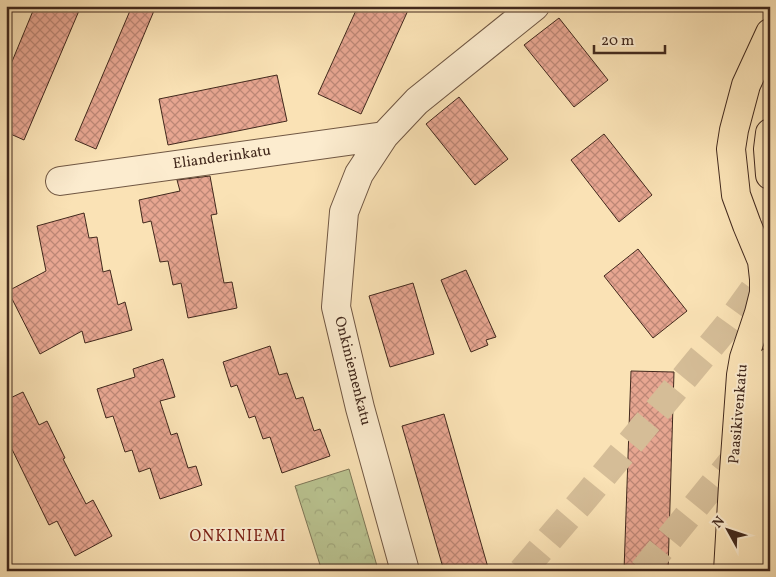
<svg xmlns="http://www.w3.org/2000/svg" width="776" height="577" font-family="Vollkorn,serif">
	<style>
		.park { fill: url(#park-crowns); stroke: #7e7657 }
		.building { fill: url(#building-cross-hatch); stroke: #42291d }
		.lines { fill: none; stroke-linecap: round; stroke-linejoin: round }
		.highway-tunnel { stroke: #d5bd97; stroke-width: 28; stroke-dasharray: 28 14; stroke-linecap: butt }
		.minor-casing { stroke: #705743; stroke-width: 30 }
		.major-casing { stroke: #42291d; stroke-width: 30 }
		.minor { stroke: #fceccf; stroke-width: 28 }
		.major { stroke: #fae2b5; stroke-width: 28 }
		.labels { text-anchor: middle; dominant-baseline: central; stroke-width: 4; stroke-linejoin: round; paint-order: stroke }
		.street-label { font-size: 15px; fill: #42291d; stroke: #fceccf }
		.neighbourhood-label { font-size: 16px; letter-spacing: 1px; fill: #7a1f14; stroke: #fceccf }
	</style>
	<defs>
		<pattern id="park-crowns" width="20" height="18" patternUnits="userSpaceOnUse" patternTransform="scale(1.25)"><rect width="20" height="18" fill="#bac491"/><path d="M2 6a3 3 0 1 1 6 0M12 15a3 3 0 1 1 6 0" fill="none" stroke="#a1a87d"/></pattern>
		<pattern id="building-cross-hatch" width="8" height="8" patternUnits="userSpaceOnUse" patternTransform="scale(1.25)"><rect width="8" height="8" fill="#e7a691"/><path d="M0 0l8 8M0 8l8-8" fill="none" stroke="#bd8776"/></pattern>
	</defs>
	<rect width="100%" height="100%" fill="#fae2b5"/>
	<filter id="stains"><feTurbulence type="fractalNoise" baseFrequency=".004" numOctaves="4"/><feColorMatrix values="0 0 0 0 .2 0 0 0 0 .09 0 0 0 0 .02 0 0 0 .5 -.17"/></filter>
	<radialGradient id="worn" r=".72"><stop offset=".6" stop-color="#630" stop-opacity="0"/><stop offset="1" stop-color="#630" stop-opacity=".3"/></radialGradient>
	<path class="park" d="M349,469l28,97c-16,6 -40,8 -56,2l-26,-82z"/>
	<path class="building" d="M35,6h46l-57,134 -18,-8v-56z
		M132,6h24l-60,143 -21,-9z
		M358,6h52l-49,108 -43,-20z
		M559,18l49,62 -34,27 -50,-62z
		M277,75l10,46 -119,24 -9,-46z
		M459,97l49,62 -33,26 -49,-61z
		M604,134l48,61 -33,27 -48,-62z
		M210,176l7,38 -6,1 13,68 8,-1 5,26 -49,10 -7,-35 -8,2 -5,-24 -8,1 -9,-41 -8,2 -4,-23 41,-9 -3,-11z
		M84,213l5,25 8,-1 6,35 7,-2 8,35 7,-3 7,28 -47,13 -3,-12 -42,23 -32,-63 38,-20 -9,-45z
		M638,249l49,62 -34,27 -49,-62z
		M466,270l30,67 -10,3 2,5 -17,7 -30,-72z
		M413,283l21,71 -44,13 -21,-71z
		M270,346l9,29 8,-2 9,26 7,-2 11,34 6,-2 10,27 -48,17 -12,-36 -7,2 -8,-23 -6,2 -12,-33 -6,2 -8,-25z
		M163,359l12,38 -15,4 11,34 6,-2 11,35 8,-2 6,19 -42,14 -10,-31 -11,4 -7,-22 -7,2 -12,-36 -7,2 -9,-29 38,-12 -2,-8z
		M631,371l43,1 -6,199h-44z
		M23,392l16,33 8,-4 18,37 -2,1 23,45 7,-4 19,36 -37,20 -18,-35 -8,4 -43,-88v-37z
		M444,414l45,157h-45l-42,-145z"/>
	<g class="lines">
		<path class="highway-tunnel" d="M522,571l67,-78 139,-168 42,-58
			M643,571l100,-123"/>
		<defs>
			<path id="minor" d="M60,181l324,-45
				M405,571l-45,-163 -24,-101 8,-95 15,-38 25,-38 33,-35 118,-95"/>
			<path id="major" d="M770,133l-2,16 2,26
				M728,571l5,-86 8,-110 3,-17 15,-45 5,-20v-14l-2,-18 -15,-36 -11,-30 -5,-46 3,-19 12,-45 24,-52
				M754,571l11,-175 5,-34"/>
		</defs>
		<use href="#minor" class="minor-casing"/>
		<use href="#major" class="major-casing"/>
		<use href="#minor" class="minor"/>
		<use href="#major" class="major"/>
	</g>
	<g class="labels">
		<g class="street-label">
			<text transform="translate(222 158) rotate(-8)">Elianderinkatu</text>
			<text transform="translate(352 371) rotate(76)">Onkiniemenkatu</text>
			<text transform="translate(739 414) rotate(-85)">Paasikivenkatu</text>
		</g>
		<g class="neighbourhood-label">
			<text x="238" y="537">ONKINIEMI</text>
		</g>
	</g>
	<rect width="776" height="577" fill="none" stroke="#fae2b5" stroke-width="25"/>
	<rect x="8" y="8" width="761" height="562" fill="none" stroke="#42291d" stroke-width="2.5"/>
	<rect x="12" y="12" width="751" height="552" fill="none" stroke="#42291d"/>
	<g transform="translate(728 530) rotate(310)" stroke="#fceccf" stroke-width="4" paint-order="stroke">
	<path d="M0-4L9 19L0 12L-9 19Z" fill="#42291d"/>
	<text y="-8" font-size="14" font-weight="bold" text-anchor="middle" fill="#42291d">N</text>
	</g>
	<path d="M594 45v8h71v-8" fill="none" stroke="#42291d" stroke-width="2.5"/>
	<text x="601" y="45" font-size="15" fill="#42291d" stroke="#fceccf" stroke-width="4" paint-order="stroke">20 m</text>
	<rect width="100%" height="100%" filter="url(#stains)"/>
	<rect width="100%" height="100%" fill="url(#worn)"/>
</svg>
